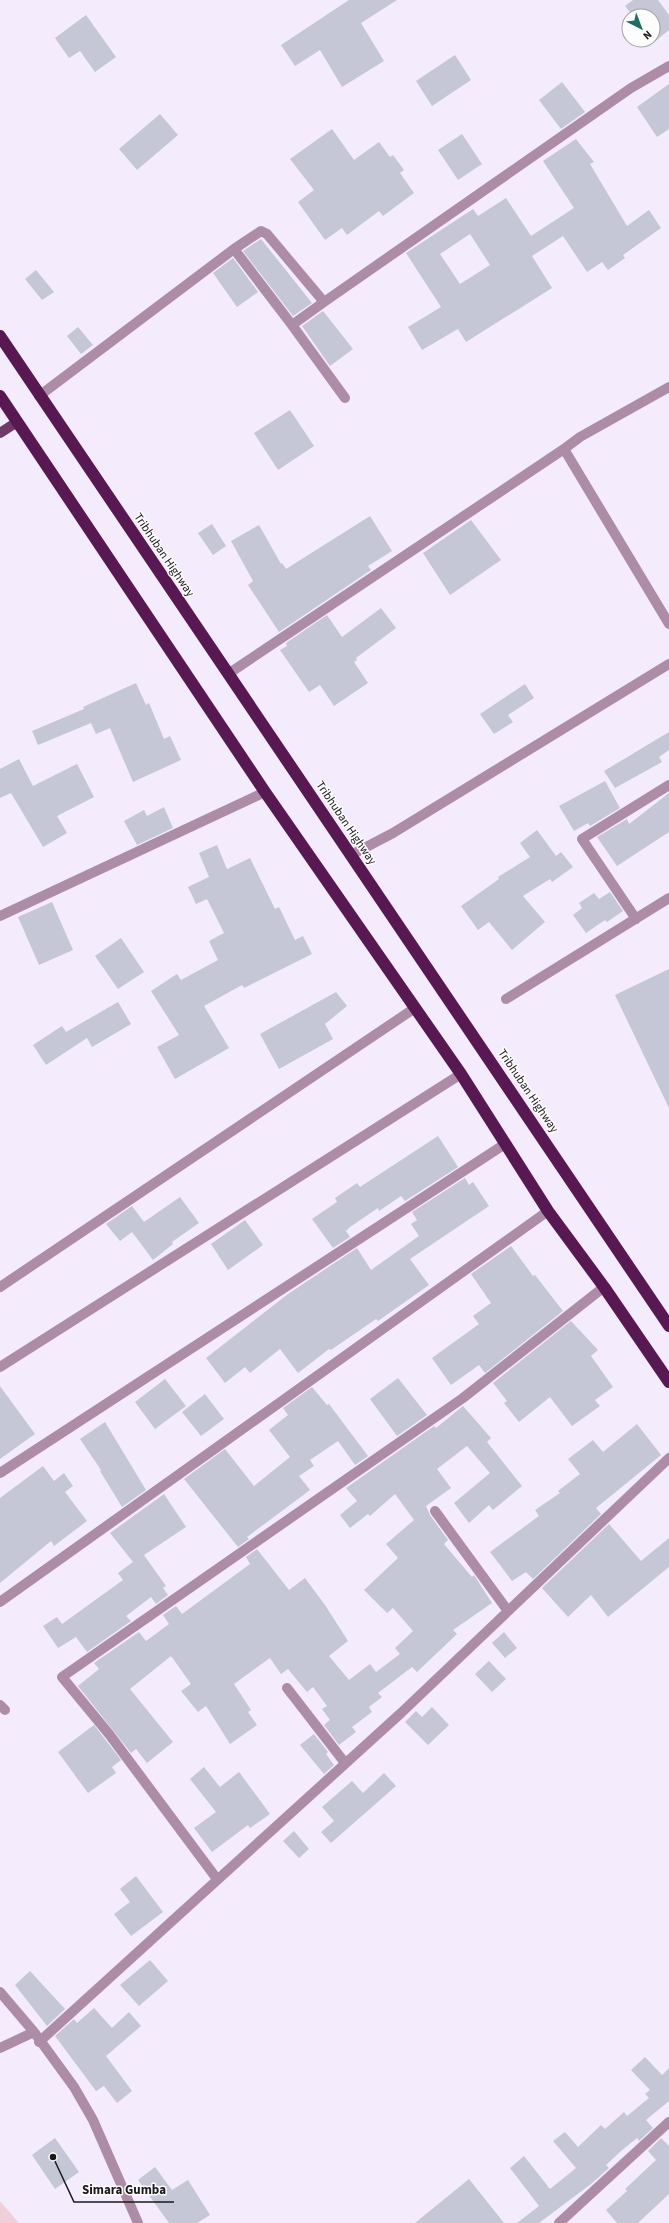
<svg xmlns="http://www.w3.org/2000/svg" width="669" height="2223" font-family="'Source Sans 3',sans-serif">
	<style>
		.green { fill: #f1cfda }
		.building { fill: #c5c6d6; fill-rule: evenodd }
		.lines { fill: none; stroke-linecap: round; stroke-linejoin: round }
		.minor { stroke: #ac8ca6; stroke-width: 10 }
		.major { stroke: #6f3968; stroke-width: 10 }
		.highway { stroke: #581852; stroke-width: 12 }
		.labels { text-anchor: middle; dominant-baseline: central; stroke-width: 3; stroke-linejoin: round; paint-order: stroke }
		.street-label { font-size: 12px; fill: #1b181d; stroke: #fdfdfd }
		.leader { fill: none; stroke: #1b181d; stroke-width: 1.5 }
		.callout-dot { fill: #1b181d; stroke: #fdfdfd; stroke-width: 1.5 }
		.callout-label { font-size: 13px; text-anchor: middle; font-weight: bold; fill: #1b181d; stroke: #fdfdfd; stroke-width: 3; stroke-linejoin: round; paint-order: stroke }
	</style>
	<rect width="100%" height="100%" fill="#f4ecfc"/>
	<path class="green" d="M0,2201l19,22h-19z"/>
	<path class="building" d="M349,0h48l-36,23 23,38 -42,26 -22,-37 -25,16 -14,-21z
		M633,0h25l11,15v15l-16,13 -2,-3h2v-24h-20l-8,-10z
		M86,15l30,42 -21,15 -15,-21 -11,7 -14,-20z
		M455,55l16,25 -39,26 -16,-25z
		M562,82l23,30 -24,17 -22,-29z
		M669,84v45l-12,8 -20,-30z
		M160,114l18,21 -41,35 -18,-21z
		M332,129l22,31 25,-18 11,15 3,-2 11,15 -4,3 14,20 -31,23 -4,-5 -32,24 -5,-7 -17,12 -27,-38 16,-12 -24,-31z
		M462,134l20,30 -24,16 -20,-30z
		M576,139l18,23 -4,2 37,62 22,-16 12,18 -38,27 2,3 -17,12 -6,-8 -15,10 -24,-36 -31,20 20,32 -86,54 -8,-13 -36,21 -14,-23 33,-20 -35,-54 67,-44 5,7 28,-18 25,38 43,-28 -31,-47zM470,234l20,31 -30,19 -20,-30z
		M261,239l51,64 -19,13 -50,-65z
		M233,258l25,34 -21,15 -24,-34z
		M36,270l18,22 -12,8 -17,-21z
		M323,311l30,38 -23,17 -28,-40z
		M78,327l15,18 -12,9 -14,-18z
		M290,410l24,36 -36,24 -24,-37z
		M370,516l22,35 -24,15 3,4 -92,62 -31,-47 5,-4 -22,-40 28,-16 22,39 1,-1 4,6z
		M471,520l30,40 -51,35 -27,-42z
		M212,524l14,22 -13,9 -15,-22z
		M381,608l15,20 -40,30 1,2 -3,2 14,21 -34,23 -14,-21 -11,7 -29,-42 7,-4 -1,-3 41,-28 15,22z
		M136,683l10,22 3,-2 15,36 6,-3 11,24 -48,22 -23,-54 -14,6 -5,-11 -53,22 -6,-14 52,-22 -1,-2z
		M525,684l9,14 -26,17 5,7 -19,12 -14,-20z
		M669,732v18l-10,7 3,5 -47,26 -11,-17z
		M19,759l14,27 44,-22 17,33 -37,19 10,17 -24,14 -32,-54 -11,5v-29z
		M605,781l15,27 -30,18 -2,-3 -14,8 -15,-25z
		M669,793v39l-52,34 -20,-29 30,-18 2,5z
		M164,807l9,21 -36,17 -13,-24 20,-11 3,6z
		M537,830l19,26 5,-4 12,15 -21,15 -2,-3 -27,17 22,26 -33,28 -23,-28 -11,8 -17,-24 38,-27 -1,-2 32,-20 -10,-14z
		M217,845l10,24 23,-11 25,51 4,-2 16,33 8,-4 9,18 -68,34 -2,-3 -38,21 25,42 -54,31 -18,-32 22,-12 -28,-44 26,-17 4,6 37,-20 -9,-19 15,-8 -17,-34 -11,5 -8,-17 21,-10 -10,-24z
		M610,892l13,19 -16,11 -2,-2 -19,13 -13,-18 9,-7 -3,-5 15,-10 5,6z
		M52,902l21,48 -34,15 -21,-48z
		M121,938l23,34 -26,17 -23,-33z
		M669,969v139l-54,-113z
		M336,992l11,14 -22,18 8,15 -54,30 -19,-35z
		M118,1002l13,22 -39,23 -5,-9 -41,27 -13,-20 29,-19 4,6z
		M438,1136l20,31 -53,34 -4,-5 -22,15 -1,-3 -28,19 -4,4 4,6 -17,11 -21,-29 25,-17 -2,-4 22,-15 3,4z
		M465,1178l4,7 4,-3 16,24 -79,53 19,26 -51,36 -2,-2 -45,31 -2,-1 -31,24 -18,-24 -30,24 -5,-6 -20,16 -19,-25 82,-64 69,-46 14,22 48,-34 -8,-12 6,-4 -5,-8z
		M180,1197l19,26 -27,19 1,2 -20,16 -21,-28 -12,9 -14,-17 26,-18 12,16z
		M245,1220l18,25 -35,25 -17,-26z
		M511,1246l22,30 2,-1 28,36 -78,62 -6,-8 -28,20 -19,-27 47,-34 -6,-8 18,-13 -20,-29z
		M571,1321l27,29 -7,6 22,31 -18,13 5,6 -28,20 -22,-29 -31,25 -15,-19 3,-2 -14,-18z
		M398,1378l29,37 -30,21 -27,-37z
		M165,1379l21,27 -31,23 -20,-27z
		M0,1386l35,48 -35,25z
		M312,1387l15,18 2,-1 39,52 -13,9 -17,-24 -28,19 4,6 -15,10 11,14 -63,47 2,2 -11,8 -54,-68 41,-30 29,37 36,-29 -21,-27 19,-15 -5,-7z
		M205,1394l19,25 -23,17 -19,-24z
		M463,1406l28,32 -4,4 35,44 -29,24 -4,-5 -20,18 -15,-20 36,-30 -23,-27 -30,23 14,19 -25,18 4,9 18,25 -4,4 28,33 2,-2 18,28 -39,27 4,4 -40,38 -5,-5 -34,26 4,4 -13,10 3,5 -20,15 4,5 -17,13 -15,-20 6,-5 -8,-11 5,-3 -14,-19 -6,5 -19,-23 -7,5 -11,-16 -36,26 17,26 -3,2 9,13 -27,19 -24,-38 -8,6 -17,-21 10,-7 -20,-28 -41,33 43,53 -26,21 -11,-14 -5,4 -53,-67 21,-17 -5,-6 45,-31 7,9 23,-17 -6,-9 13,-9 6,8 68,-50 -4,-7 11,-8 32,41 16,-12 20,27 23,36 -19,15 20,24 21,-16 6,8 24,-18 -5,-6 18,-17 -20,-23 -6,5 -23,-23 34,-32 -12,-14 28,-24 -19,-26 -25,22 -2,-2 -18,14 -10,-13 17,-14 -11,-13 88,-62 2,2z
		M105,1422l41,68 -24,17 -22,-36 1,-1 -21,-31z
		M637,1424l24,31 -65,53 5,6 -68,65 -7,-7 -14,9 -22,-29 49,-36 -4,-6 25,-17 -2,-2 22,-17 -12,-15 25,-19 10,12z
		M43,1466l11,15 10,-8 9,13 -8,6 22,29 -33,25 -3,-5 -51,42v-85z
		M164,1494l22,33 -42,28 22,31 -3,2 5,7 -12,9 -5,-7 -25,19 5,5 -44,31 -11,-15 -18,11 -15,-22 14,-9 5,7 61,-44 -5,-7 15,-11 -23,-29z
		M609,1524l32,37 28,-23v29l-61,50 -17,-22 -23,22 -26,-29z
		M504,1632l13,16 -12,10 -13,-15z
		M489,1661l17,18 -14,13 -17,-18z
		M432,1707l17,18 -21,20 -23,-23 11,-11 6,6z
		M94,1725l27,35 -9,7 4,6 -28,20 -30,-41z
		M314,1734l14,18 -2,2 8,11 -10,9 -24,-29z
		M204,1767l16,20 19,-15 31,42 -20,14 -2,-3 -36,27 -18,-24 22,-16 -26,-33z
		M384,1773l12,13 -65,57 -10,-11 13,-11 -12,-14 30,-26 11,12z
		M294,1831l15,18 -10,9 -16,-17z
		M136,1876l27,36 -32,24 -17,-22 16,-12 -10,-13z
		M150,1960l18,21 -29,25 -19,-21z
		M30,1971l35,38 -18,17 -32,-41z
		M94,2008l18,20 17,-16 12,14 -35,30 26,35 -15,12 -13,-17 -8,5 -41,-55 19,-17 3,4z
		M645,2057l17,18 7,-7v33l-23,19 7,8 -14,13 -2,-3 -16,13 -15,14 3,3 -18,16 -52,39h-22l22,-17 -29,-38 14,-12 26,33 26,-21 -23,-27 12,-9 13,15 23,-22 4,4 19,-17 3,4 22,-18 -4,-4 5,-4 -19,-20z
		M55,2138l24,34 -24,17 -23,-34z
		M661,2138l8,8v48l-31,29h-21l-11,-13 21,-19 -2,-2 31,-29 -8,-9z
		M155,2167l17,23 16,-10 22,35 -13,8h-28l-31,-43z
		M469,2179l35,44h-89z"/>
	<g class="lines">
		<path class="minor" d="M234,249l58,76
			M324,302l-32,23 53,73
			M669,387l-89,50 -16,12 105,175
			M39,396l195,-147 27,-18 6,3 57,68 307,-214 38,-22
			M228,674l336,-225
			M351,855l42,-22 276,-169
			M0,916l265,-124
			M636,919l-54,-80 87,-54
			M506,999l163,-101
			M0,1287l415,-279
			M0,1367l461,-293
			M0,1473l505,-329
			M435,1511l73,100
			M0,1602l548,-391
			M287,1688l58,75
			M0,1705l5,5
			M217,1879l-108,-145 -47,-57 401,-279 141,-111
			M0,1992l34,40 40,55 19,33 45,103
			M39,2042l362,-329 268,-255
			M0,2048l34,-16
			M559,2223l110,-101"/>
		<path class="major" d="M0,433l17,-11"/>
		<path class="highway" d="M0,336l669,990
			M0,396l265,396 196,282 87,137 56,76 65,95"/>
	</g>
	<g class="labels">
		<g class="street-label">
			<text transform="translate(164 555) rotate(56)">Tribhuban Highway</text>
			<text transform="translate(346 823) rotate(56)">Tribhuban Highway</text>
			<text transform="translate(528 1091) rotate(56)">Tribhuban Highway</text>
		</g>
	</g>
	<path class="leader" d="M53 2157L74 2202H174"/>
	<circle class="callout-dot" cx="53" cy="2157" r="4"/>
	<g class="callout-label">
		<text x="124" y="2194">Simara Gumba</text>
	</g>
	<g transform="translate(641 28) rotate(138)"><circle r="19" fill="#fdfdfd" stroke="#a3a1a3"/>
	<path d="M0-3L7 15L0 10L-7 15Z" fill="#1f6b66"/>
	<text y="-6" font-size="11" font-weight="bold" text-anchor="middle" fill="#1b181d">N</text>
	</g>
</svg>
